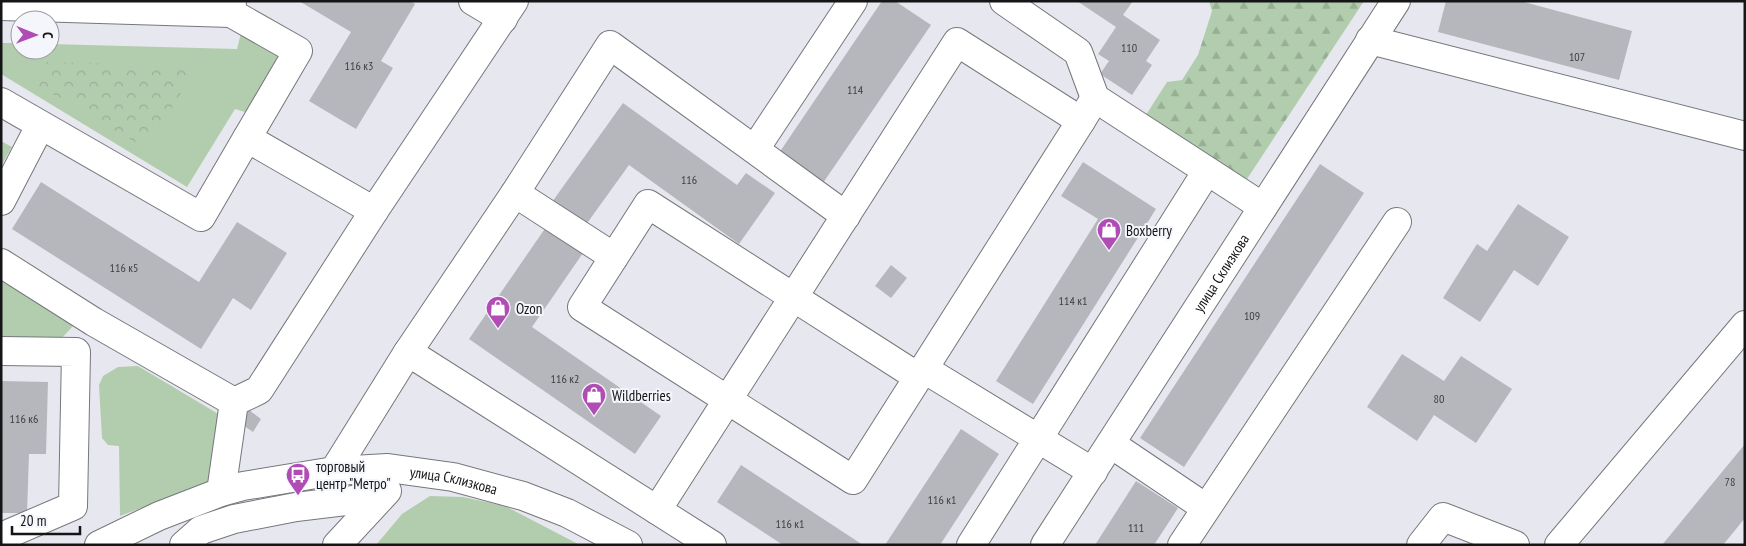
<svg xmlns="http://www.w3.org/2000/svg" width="1746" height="546" font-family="'PT Sans Narrow',sans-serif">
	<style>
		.green { fill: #b1cdad }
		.forest { fill: url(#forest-firs) }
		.park { fill: url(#park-crowns) }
		.building { fill: #b6b7bd }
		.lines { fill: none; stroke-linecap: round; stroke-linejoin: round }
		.minor-casing { stroke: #76777d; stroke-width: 30 }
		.minor { stroke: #fff; stroke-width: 28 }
		.labels { text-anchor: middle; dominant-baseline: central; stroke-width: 4; stroke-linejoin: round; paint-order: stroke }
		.number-label { font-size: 12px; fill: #3c3e40 }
		.poi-label { font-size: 15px; fill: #141517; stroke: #f5f5fc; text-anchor: start }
		.street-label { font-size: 15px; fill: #141517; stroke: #f5f5fc }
	</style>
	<defs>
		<pattern id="forest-firs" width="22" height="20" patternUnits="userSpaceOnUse" patternTransform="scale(1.25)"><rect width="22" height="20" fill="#b1cdad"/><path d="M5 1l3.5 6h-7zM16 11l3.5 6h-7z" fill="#97af94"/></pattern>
		<pattern id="park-crowns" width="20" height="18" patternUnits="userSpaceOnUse" patternTransform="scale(1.25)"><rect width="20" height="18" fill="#b1cdad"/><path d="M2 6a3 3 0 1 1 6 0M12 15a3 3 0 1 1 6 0" fill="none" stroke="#97af94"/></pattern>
	</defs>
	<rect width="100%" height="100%" fill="#e7e8ef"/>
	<path class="green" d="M241,33l38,21 -1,15 -30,44 -13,-4 -48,78 -186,-113v-31h19v7h30v-6l187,5z
		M1,141l11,6 -11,19z
		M1,272l72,46v8l-13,14 -59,-1z
		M138,366l82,49 -3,54 -9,14 -88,33 -1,-70 -11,-1 -6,-7 -3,-53 4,-9 15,-9z
		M430,496l33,1 42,9 75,39h-204l26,-31z"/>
	<path class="forest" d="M1209,1h155l-117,178 -103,-61 23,-36 15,-2 16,-25 14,-44z"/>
	<path class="park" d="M47,62l137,3 10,7 -47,77 -112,-65z"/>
	<path class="building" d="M299,1h111l5,3 -34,57 12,7 -37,61 -47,-28 42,-69z
		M882,1h13l36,24 -108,158 -44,-30z
		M1077,1h56l-10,14 37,25 -14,21 6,4 -20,30 -32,-21 9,-13 -11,-7 18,-27z
		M1446,1h74l112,30 -13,49 -181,-48z
		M623,103l114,82 9,-12 29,20 -36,51 -110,-79 -49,68 -33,-24z
		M1083,162l73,47 -123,195 -37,-23 102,-162 -37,-23z
		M1320,164l44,29 -180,274 -44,-29z
		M41,182l158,100 38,-60 50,31 -36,57 -18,-12 -32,51 -189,-120z
		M1518,204l51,33 -31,49 -24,-16 -34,52 -37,-24 34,-54 10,7z
		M546,227l37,26 -51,74 129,89 -26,38 -166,-115z
		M891,265l16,13 -16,20 -16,-12z
		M1402,354l42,27 17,-25 51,33 -36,54 -42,-28 -17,26 -50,-34z
		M1,381l47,1 -2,72h-17l-2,59h-26z
		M249,410l12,9 -8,13 -13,-9z
		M961,429l38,25 -59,91h-55z
		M1745,444v74l-22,27h-61z
		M741,465l122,80h-80l-66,-43z
		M1136,481l42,27 -24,37h-59z"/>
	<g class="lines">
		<defs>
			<g id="minor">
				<path d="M473,1l30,18"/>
				<path d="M1004,1l74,51 17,46 168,109"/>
				<path d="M1,6l230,7 1,-12"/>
				<path d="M231,13l67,38 -51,87"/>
				<path d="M1370,40l375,96"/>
				<path d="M1,102l200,115 46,-79 127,73"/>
				<path d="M755,149l98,-148"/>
				<path d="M515,193l99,64"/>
				<path d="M1,201l39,-75"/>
				<path d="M1,263l93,59 140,80"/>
				<path d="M1,351l75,1 -3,154 -72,31"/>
				<path d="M408,352l304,193"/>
				<path d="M924,369l169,103"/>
				<path d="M918,377l-270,-173 -66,103 271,173 228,-359 14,-23"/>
				<path d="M1111,444l95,64"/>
				<path d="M334,471l74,-119 107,-159 95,-148 236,171"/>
				<path d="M221,492l13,-90 25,-12 115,-179 140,-210"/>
				<path d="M657,510l300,-468 124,79"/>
				<path id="s1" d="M99,545l60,-29 62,-24 22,-6 91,-15 54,-3 65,9 70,19 44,17 61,32"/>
				<path d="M184,545l17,-15 33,-11 62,-12 66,-8h17"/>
				<path d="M337,545l50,-54"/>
				<path d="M971,545l236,-374"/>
				<path id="s2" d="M1045,545l351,-544"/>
				<path d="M1182,545l215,-323"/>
				<path d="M1421,545l22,-28 72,28"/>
				<path d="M1559,545l186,-220"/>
			</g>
		</defs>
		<use href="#minor" class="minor-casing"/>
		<use href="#minor" class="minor"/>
	</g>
	<defs>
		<symbol id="shop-pin" viewBox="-11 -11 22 30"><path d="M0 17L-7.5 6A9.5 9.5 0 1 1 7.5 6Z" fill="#af4db4" stroke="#f5f5fc"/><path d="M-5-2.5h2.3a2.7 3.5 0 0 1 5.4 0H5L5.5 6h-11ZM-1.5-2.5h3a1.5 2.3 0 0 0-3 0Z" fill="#fff"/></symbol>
		<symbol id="bus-pin" viewBox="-11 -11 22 30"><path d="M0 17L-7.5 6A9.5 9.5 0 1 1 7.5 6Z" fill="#af4db4" stroke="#f5f5fc"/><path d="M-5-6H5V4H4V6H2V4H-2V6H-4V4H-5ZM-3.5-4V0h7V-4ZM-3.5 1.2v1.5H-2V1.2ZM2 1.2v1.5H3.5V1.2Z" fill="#fff"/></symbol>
	</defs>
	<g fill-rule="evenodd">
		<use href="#shop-pin" x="1095" y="216" width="28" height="38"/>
		<use href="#shop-pin" x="484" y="294" width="28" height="38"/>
		<use href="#shop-pin" x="580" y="381" width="28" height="38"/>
		<use href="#bus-pin" x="284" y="461" width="28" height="38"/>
	</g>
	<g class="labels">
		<g class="number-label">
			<text x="1129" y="47">110</text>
			<text x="1577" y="56">107</text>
			<text x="359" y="65">116 к3</text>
			<text x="855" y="89">114</text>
			<text x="689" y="179">116</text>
			<text x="124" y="267">116 к5</text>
			<text x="1073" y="300">114 к1</text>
			<text x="1252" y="315">109</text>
			<text x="565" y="378">116 к2</text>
			<text x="1439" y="398">80</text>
			<text x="24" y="418">116 к6</text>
			<text x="1730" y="481">78</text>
			<text x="942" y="499">116 к1</text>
			<text x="790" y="523">116 к1</text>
			<text x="1136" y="527">111</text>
		</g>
		<g class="poi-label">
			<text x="1126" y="230">Boxberry</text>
			<text x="516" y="308">Ozon</text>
			<text x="612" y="395">Wildberries</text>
			<text x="316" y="466">торговый<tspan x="316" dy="17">центр "Метро"</tspan></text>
		</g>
		<g class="street-label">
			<text stroke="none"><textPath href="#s2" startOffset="324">улица Склизкова</textPath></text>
			<text stroke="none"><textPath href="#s1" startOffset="369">улица Склизкова</textPath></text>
		</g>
	</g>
	<rect width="1746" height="546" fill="none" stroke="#141517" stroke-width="5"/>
	<g transform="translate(35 35) rotate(91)"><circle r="24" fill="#f5f5fc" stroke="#9b9ba0"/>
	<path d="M0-4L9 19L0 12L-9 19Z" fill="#af4db4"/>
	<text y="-8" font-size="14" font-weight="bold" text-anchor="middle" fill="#141517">С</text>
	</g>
	<path d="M12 526v8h68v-8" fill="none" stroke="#141517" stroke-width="2.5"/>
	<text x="20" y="526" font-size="15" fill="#141517" stroke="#f5f5fc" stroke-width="4" paint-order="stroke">20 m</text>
</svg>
